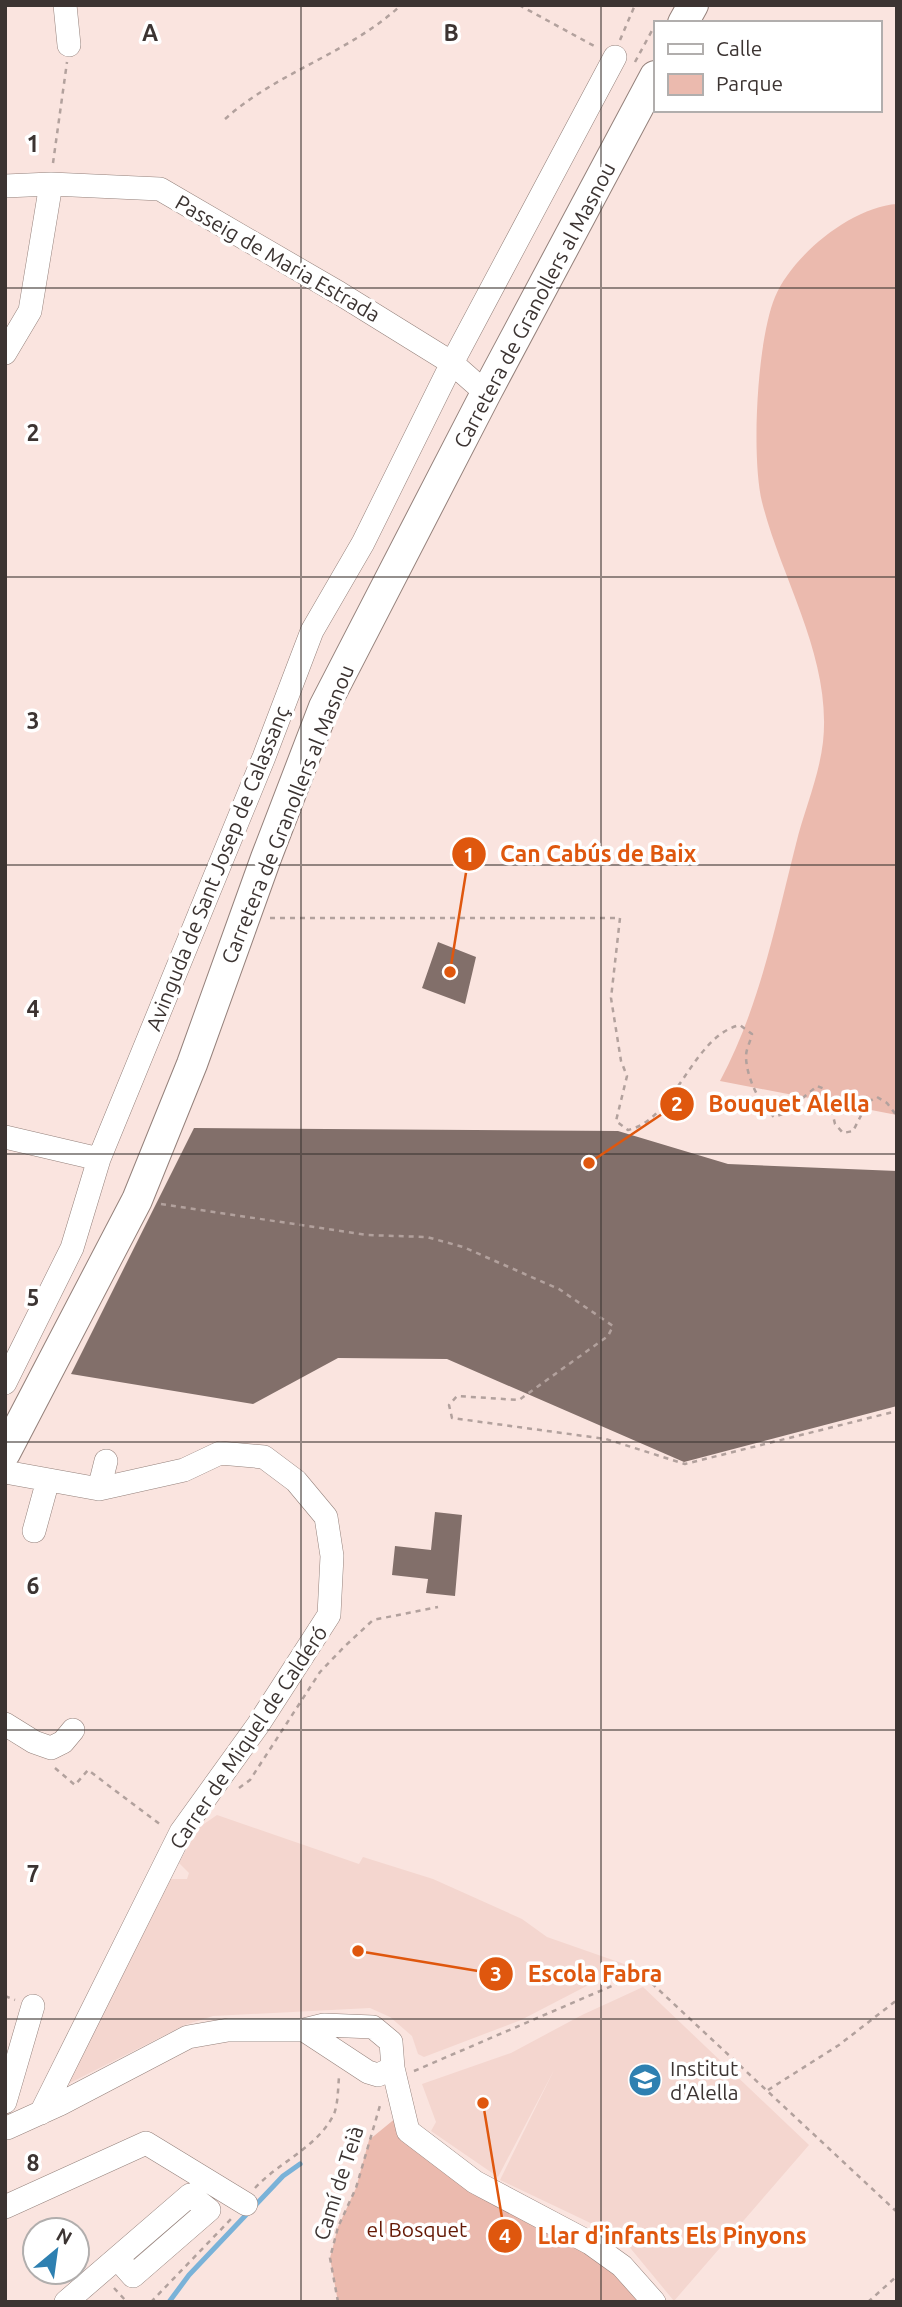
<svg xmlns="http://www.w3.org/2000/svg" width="902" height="2307" font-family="Ubuntu,sans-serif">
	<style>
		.built { fill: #f4d6cf }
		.green { fill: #ebbaae }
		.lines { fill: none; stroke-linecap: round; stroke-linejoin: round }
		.stream { stroke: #7ab2d8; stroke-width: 5 }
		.building { fill: #826f6a }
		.minor-casing { stroke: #94817b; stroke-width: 24 }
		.major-casing { stroke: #94817b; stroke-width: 32 }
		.path { stroke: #b2a19d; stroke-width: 2.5; stroke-dasharray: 5 5; stroke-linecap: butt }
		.minor { stroke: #fff; stroke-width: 23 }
		.major { stroke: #fff; stroke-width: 30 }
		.grid { fill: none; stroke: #3c3432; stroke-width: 2; stroke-opacity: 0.55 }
		.labels { text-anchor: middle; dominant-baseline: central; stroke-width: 7; stroke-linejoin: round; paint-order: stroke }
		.street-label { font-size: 21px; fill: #3c3432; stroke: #fff }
		.poi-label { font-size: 21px; fill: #3c3432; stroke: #fff; text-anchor: start }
		.park-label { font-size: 21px; fill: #641905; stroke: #fff }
		.grid-label { font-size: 23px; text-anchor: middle; font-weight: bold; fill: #3c3432; stroke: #fff; stroke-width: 7; stroke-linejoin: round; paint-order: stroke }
		.leader { fill: none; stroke: #df570e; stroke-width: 2.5 }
		.callout-dot { fill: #df570e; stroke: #fff; stroke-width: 2.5 }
		.mark-label { font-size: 21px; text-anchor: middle; font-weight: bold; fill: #fff }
		.callout-label { font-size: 23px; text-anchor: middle; font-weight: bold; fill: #df570e; stroke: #fff; stroke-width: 7; stroke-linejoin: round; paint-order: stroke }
	</style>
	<rect width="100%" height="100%" fill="#fae4df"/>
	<path class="built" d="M217,1815l142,49 4,-7 70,22 89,40 25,18 80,28 -106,55 -97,37 -6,-3 -6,-18 -22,-19 -20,-9 -157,8 -28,9 -131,66 112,-212h21l2,-6 -10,-10 19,-35z
		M643,1987l166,158 -135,156 -52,-63 -122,-58 54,-110 -56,107 -67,-46 5,-9 -14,-38 89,-31 71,-38z"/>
	<path class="green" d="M897,204v911l-177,-34c40,-75 55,-155 76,-237 8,-33 23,-67 27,-102 9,-84 -41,-161 -61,-240 -11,-45 -5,-162 13,-205 17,-41 76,-90 122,-93z
		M402,2113l115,90 137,99h-316l-8,-44 8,-31 18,-39 13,-48z"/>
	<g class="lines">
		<path class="stream" d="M169,2302l20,-27 94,-99 17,-12"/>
	</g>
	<path class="building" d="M438,942l38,15 -11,47 -43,-16z
		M194,1128l424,3 110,33 169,7v235l-213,56 -237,-103 -109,-1 -85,46 -182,-30z
		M435,1512l27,3 -7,81 -29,-3 2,-14 -36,-4 3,-29 36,4z"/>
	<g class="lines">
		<defs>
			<path id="minor" d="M65,5l4,40
				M5,186l46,-2 109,5 179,104 113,70 34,30
				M5,353l25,-42 21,-127
				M5,1137l94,22
				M5,1383l67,-135 27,-89 165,-402 48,-126 51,-88 89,-180 163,-306
				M5,1472l94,17 85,-19 36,-17 44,4 32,24 30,36 6,39 -3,59 -71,110 -77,107 -140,281
				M99,1489l7,-28
				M34,1531l14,-51
				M5,1724l29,18 17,6 12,-6 10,-12
				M393,2068l15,63 67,51 115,61 32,23 32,36
				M5,2102l28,-96
				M7,2128l53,-24 128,-67 40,-7h76l20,-5 49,2 18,15 2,26 -15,7 -10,-3 -64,-42
				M5,2207l141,-64 100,61
				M66,2302l124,-107 19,15 -76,66 -16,-18"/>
			<path id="major" d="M683,23l10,-18
				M5,1453l132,-253 55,-136 74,-206 58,-151 162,-314 169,-317"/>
		</defs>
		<use href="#minor" class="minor-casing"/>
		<use href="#major" class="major-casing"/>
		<path class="path" d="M519,5l77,42
			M620,40l15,-35
			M635,62l20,-37
			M225,119c52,-47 125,-66 176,-114
			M53,163l14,-101
			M270,918h350l-9,80 10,63 6,15 -11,45 12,9c48,-11 64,-94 112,-105l12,9c-1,6 -6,15 -6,22 0,20 13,48 28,61l11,-4 32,-27 10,4 8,34 8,9 10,-2 15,-29 9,-5 10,6 10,13
			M161,1204l206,31 60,2 36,10 96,42 54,37 -5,10 -89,64 -62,-4 -8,9 3,13 154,21 79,25 212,-53
			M55,1768l20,17 13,-15 73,55
			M239,1788l11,-8 70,-108 24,-25 29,-27 65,-13
			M5,1996l10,4
			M414,2071l221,-95 10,1 252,235
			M768,2090l71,-45 58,-45
			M255,2188c24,-26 63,-41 79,-74 4,-10 4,-26 5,-37
			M114,2288l13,14
			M151,2302l81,-84
			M338,2302l-8,-44 8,-31 18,-39 25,-86
			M868,2302l29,-26"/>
		<use href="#minor" class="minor"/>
		<use href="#major" class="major"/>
	</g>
	<path class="grid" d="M301,5v2297M601,5v2297M5,288h892M5,577h892M5,865h892M5,1154h892M5,1442h892M5,1730h892M5,2019h892"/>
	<defs>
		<symbol id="school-disc" viewBox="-11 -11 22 22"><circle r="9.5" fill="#2e80b1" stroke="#fff"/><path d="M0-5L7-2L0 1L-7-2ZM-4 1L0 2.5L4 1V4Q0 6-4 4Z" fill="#fff"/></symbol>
	</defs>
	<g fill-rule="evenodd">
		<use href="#school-disc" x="626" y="2061" width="38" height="38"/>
	</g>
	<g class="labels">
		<g class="street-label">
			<text transform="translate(278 258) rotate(30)">Passeig de Maria Estrada</text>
			<text transform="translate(534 305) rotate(-62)">Carretera de Granollers al Masnou</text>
			<text transform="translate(287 814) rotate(-68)">Carretera de Granollers al Masnou</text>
			<text transform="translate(217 868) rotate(-68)">Avinguda de Sant Josep de Calassanç</text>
			<text transform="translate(248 1737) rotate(-56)">Carrer de Miquel de Calderó</text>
			<text transform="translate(338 2183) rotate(-72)">Camí de Teià</text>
		</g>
		<g class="poi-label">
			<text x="670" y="2068">Institut<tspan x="670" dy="24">d'Alella</tspan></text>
		</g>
		<g class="park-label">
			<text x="417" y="2229">el Bosquet</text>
		</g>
	</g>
	<g class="grid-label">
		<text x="150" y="41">A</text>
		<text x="451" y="41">B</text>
		<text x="33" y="152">1</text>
		<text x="33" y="441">2</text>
		<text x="33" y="729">3</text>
		<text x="33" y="1017">4</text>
		<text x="33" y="1306">5</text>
		<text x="33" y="1594">6</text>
		<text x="33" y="1882">7</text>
		<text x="33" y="2171">8</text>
	</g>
	<path class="leader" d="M450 972L469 854M589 1163L677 1104M358 1951L496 1974M483 2103L505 2236"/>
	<g class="callout-dot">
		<circle cx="450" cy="972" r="7"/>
		<circle cx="589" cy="1163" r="7"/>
		<circle cx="358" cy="1951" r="7"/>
		<circle cx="483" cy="2103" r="7"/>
		<circle cx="469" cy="854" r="18"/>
		<circle cx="677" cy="1104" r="18"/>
		<circle cx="496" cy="1974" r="18"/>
		<circle cx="505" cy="2236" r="18"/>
	</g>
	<g class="mark-label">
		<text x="469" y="862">1</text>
		<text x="677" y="1111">2</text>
		<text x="496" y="1981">3</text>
		<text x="505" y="2243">4</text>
	</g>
	<g class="callout-label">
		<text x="598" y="862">Can Cabús de Baix</text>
		<text x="789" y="1112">Bouquet Alella</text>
		<text x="595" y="1982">Escola Fabra</text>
		<text x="672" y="2244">Llar d'infants Els Pinyons</text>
	</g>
	<rect width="902" height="2307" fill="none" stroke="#3c3432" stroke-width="14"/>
	<rect x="654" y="21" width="228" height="91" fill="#ffffff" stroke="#b1aead" stroke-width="2"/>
	<rect x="668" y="44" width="35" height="10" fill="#ffffff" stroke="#b1aead" stroke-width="2"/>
	<text x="716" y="56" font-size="21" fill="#3c3432">Calle</text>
	<rect x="668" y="74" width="35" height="21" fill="#ebbaae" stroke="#b1aead" stroke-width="2"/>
	<text x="716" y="91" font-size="21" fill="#3c3432">Parque</text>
	<g transform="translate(56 2251) rotate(29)"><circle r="33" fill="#ffffff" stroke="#b1aead" stroke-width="2"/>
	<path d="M0-5L12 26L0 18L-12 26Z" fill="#2e80b1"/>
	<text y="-10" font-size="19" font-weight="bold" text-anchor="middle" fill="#3c3432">N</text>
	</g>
</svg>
